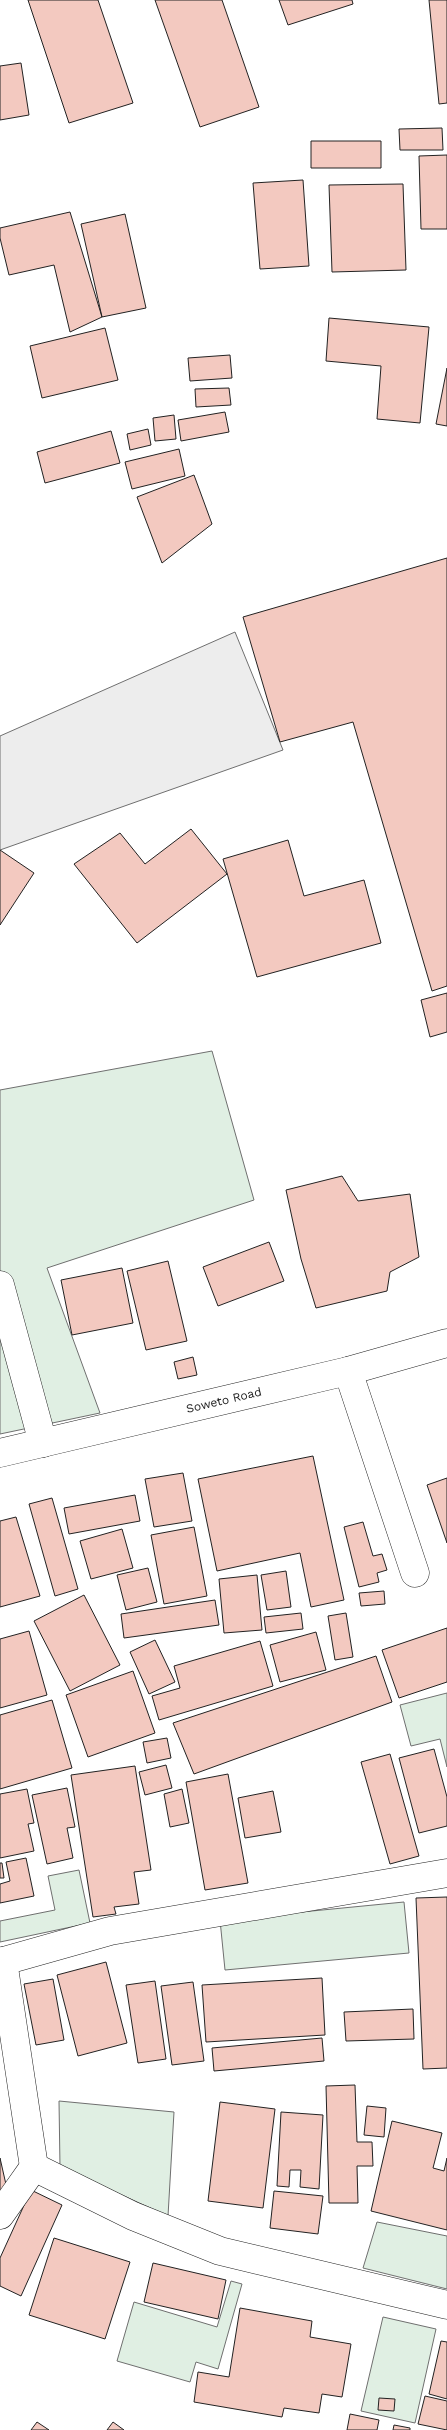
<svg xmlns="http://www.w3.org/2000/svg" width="447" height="2430" font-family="'Work Sans',sans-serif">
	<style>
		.green { fill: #e0efe3; stroke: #6f6f6f }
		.parking { fill: #ededed; stroke: #6f6f6f }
		.building { fill: #f3c9c0; stroke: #222 }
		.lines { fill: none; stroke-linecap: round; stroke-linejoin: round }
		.minor-casing { stroke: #222; stroke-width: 29 }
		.minor { stroke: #fff; stroke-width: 28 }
		.labels { text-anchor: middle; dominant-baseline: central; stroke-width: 4; stroke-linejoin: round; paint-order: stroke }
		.street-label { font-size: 12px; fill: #222; stroke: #fff }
	</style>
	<rect width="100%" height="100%" fill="#fff"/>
	<path class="green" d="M212,1051l42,149 -207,68 53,145 -100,21v-344z
		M447,1693v74l-7,-28 -29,7 -11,-41z
		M79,1870l11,53 -90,19v-21l55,-11 -7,-34z
		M404,1902l5,51 -184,17 -5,-50z
		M59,2101l115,11 -6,104 -108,-49z
		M377,2222l70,14v53l-84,-21z
		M231,2281l11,3 -24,85 -22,-7 -6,20 -73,-21 17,-59 83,25z
		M383,2317l53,12 -21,94 -54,-12z"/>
	<path class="parking" d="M235,632l48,118 -283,100v-114z"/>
	<path class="building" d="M28,0h70l35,103 -64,20z
		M155,0h67l37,107 -59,20z
		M279,0h73l1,4 -65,21z
		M429,0h18v103l-8,1z
		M21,63l8,52 -29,5v-54z
		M442,128l1,22h-43l-1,-21z
		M311,141h70v27h-70z
		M447,155v74h-26l-2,-73z
		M303,180l6,86 -49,3 -7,-86z
		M403,184l3,86 -74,2 -3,-87z
		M70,212l32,105 -32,15 -16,-67 -45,10 -9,-37v-10z
		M125,214l21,94 -44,9 -21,-93z
		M329,318l100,9 -9,96 -43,-4 4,-53 -55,-5z
		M105,328l13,52 -76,18 -12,-52z
		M230,355l2,23 -42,3 -2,-23z
		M447,368v58l-11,-2z
		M229,388l2,17 -35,2 -1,-18z
		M225,412l4,20 -48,9 -3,-21z
		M174,415l2,24 -21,2 -2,-23z
		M148,429l3,16 -21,5 -3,-16z
		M111,431l9,32 -75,20 -8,-31z
		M179,449l6,27 -53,13 -7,-27z
		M194,475l18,49 -50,39 -25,-66z
		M447,558v428l-15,5 -79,-269 -73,20 -37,-125z
		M191,829l36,45 -90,69 -63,-79 46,-31 25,31z
		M288,840l16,56 60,-16 17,63 -124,34 -34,-118z
		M0,850l34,23 -34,52z
		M447,993v39l-17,5 -9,-37z
		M342,1176l16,25 52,-7 9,63 -29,15 -3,19 -71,17 -15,-49 -15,-69z
		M269,1242l15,39 -66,25 -15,-39z
		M168,1261l19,80 -41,9 -19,-79z
		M122,1268l11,55 -61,12 -11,-55z
		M193,1357l4,18 -19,4 -4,-17z
		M313,1456l31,144 -33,7 -11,-54 -83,18 -19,-92z
		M183,1473l9,48 -38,6 -9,-48z
		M447,1478v65l-20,-58z
		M135,1495l5,26 -71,13 -5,-26z
		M52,1498l26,91 -23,7 -26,-92z
		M16,1517l24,79 -40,11v-86z
		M363,1522l10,34 9,-2 5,16 -10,3 2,9 -20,5 -15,-60z
		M194,1527l13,69 -43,8 -13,-69z
		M122,1529l11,39 -42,11 -11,-38z
		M148,1568l9,34 -31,8 -9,-35z
		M286,1571l5,36 -24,3 -6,-35z
		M257,1575l5,55 -38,3 -5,-54z
		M384,1591l1,13 -24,2 -2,-13z
		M84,1595l36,70 -50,26 -36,-70z
		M215,1600l4,25 -95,13 -3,-24z
		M301,1613l2,16 -37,4 -2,-16z
		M346,1613l7,44 -18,3 -7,-44z
		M447,1628v54l-48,16 -17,-48z
		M29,1631l18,64 -47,13v-69z
		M316,1632l10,38 -46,12 -10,-37z
		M155,1640l20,42 -26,12 -19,-42z
		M260,1641l13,45 -114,34 -7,-24 28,-8 -6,-22z
		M376,1656l16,46 -198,72 -21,-51z
		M133,1671l22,62 -67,24 -22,-62z
		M52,1700l20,68 -72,21v-74z
		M167,1738l4,20 -24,5 -4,-21z
		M434,1749l13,48v29l-28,7 -20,-75z
		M390,1754l29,102 -29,8 -29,-102z
		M166,1765l6,23 -27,7 -6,-23z
		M135,1766l16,104 -17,2 5,32 -25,3 2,7 -23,3 -22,-142z
		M228,1774l20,109 -43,7 -19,-108z
		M67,1788l8,39 -8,1 6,30 -26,6 -15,-69z
		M27,1789l7,34 -6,1 6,27 -34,7v-64z
		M182,1789l7,34 -19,4 -6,-33z
		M273,1791l8,41 -36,6 -7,-40z
		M26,1858l8,38 -34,7v-19l10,-3 -4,-19z
		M0,1863h2l2,15h-4z
		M447,1897v171l-24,1 -7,-171z
		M106,1962l21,81 -49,13 -21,-81z
		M322,1978l3,57 -119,7 -4,-57z
		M53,1979l11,61 -28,5 -12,-61z
		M155,1981l11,78 -28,4 -12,-78z
		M193,1982l11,79 -32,4 -11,-79z
		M413,2009l1,30 -68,2 -2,-29z
		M322,2038l2,23 -110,10 -2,-23z
		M355,2085l2,57h15l1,24h-16l1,37h-29l-3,-117z
		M220,2102l55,7 -12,99 -55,-7z
		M367,2106l19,2 -2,29 -20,-2z
		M281,2112l42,3 -4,74 -19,-2 1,-17h-11l-1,17 -12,-1z
		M392,2121l50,12 -9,35 11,3 3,-13v72l-76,-19z
		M0,2158l7,31 -7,2z
		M31,2190l31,15 -41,91 -21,-10v-28z
		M274,2191l49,5 -5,38 -48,-6z
		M54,2238l76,24 -25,77 -76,-24z
		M153,2263l73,17 -8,39 -74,-17z
		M240,2308l72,13 -2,16 41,7 -9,53 -20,-3 -3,19 -35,-5 -2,9 -88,-15 4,-30 31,5z
		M441,2341l6,1v57l-18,-5z
		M425,2396l22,5v29l-29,-6z
		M379,2398l16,1 -1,12 -16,-1z
		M350,2414l29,6 -2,10h-30z
		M37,2422l12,8h-18z
		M113,2422l11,8h-17z
		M394,2425l16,3v2h-17z"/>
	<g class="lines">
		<defs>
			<g id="minor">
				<path d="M0,1285l43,158"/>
				<path d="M348,1371l67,202"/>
				<path id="s1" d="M0,1453l348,-82 99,-28"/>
				<path d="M3,1961l31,206 99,49 87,35 227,54"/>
				<path d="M0,1962l110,-31 337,-58"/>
				<path d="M0,2215l34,-48"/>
			</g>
		</defs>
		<use href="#minor" class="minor-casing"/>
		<use href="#minor" class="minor"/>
	</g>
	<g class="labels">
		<g class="street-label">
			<text stroke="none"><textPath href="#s1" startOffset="230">Soweto Road</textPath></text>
		</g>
	</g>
</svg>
